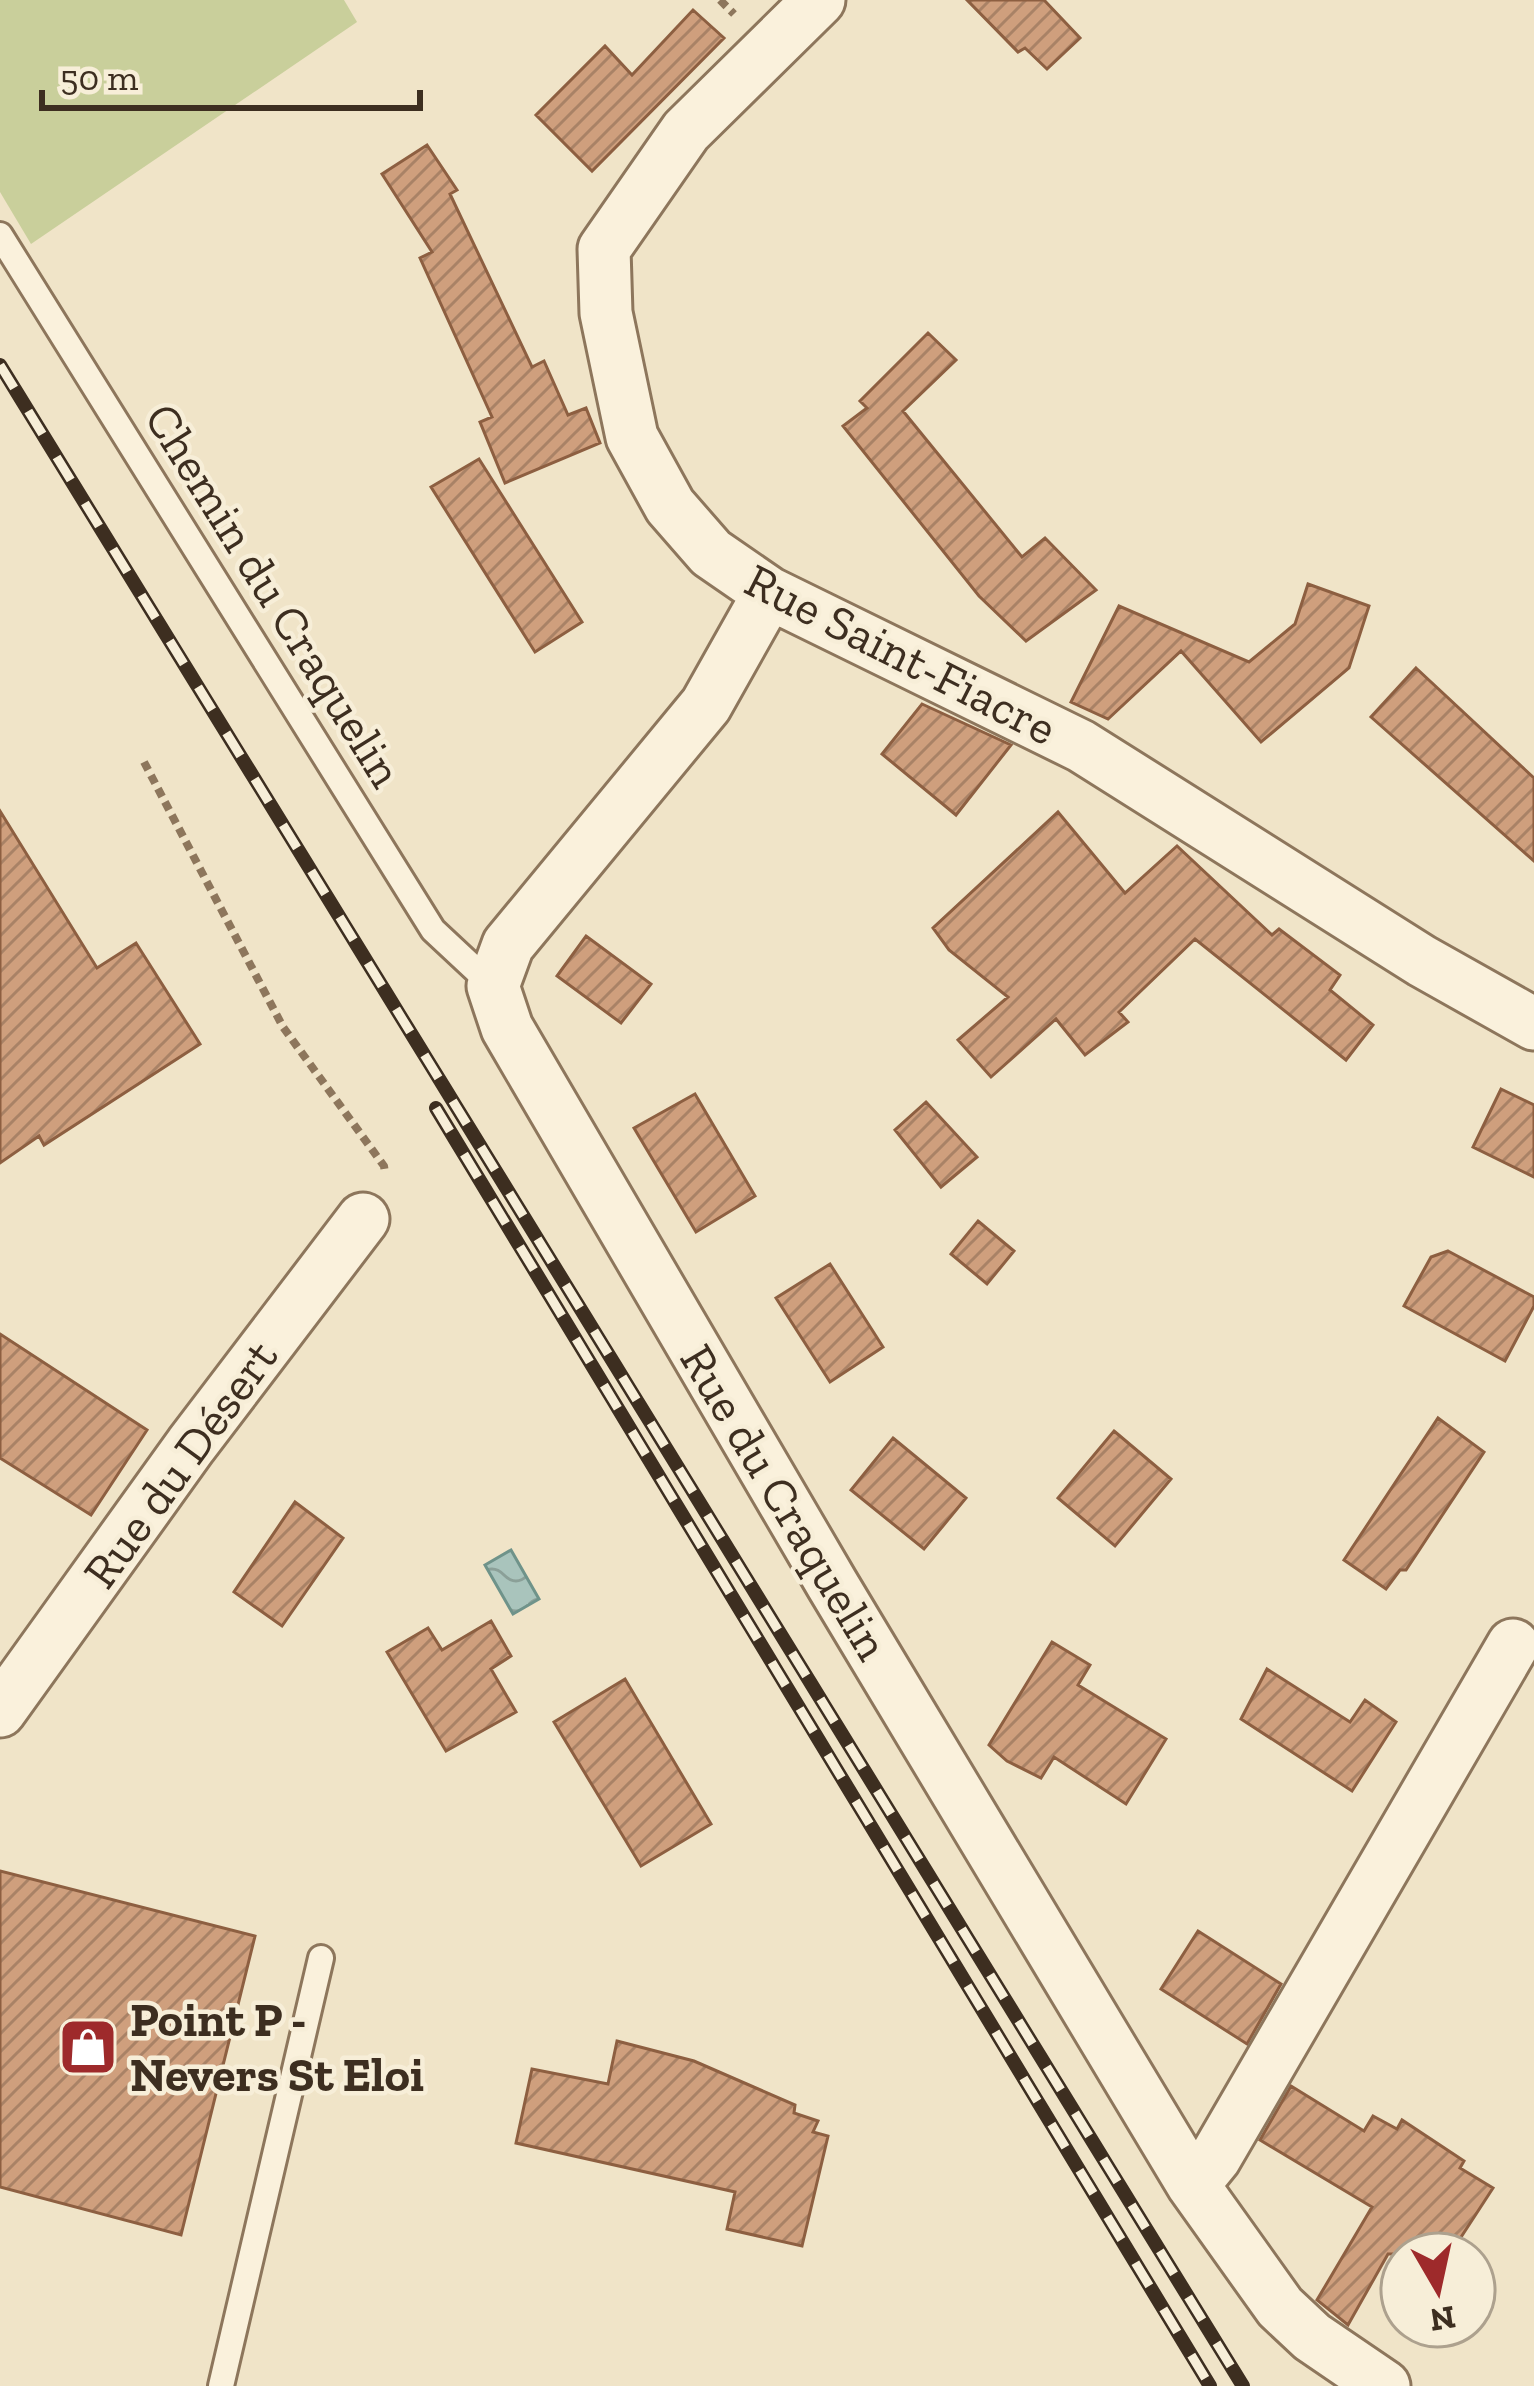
<svg xmlns="http://www.w3.org/2000/svg" width="1534" height="2386" font-family="'Zilla Slab',serif">
	<style>
		.grass { fill: #c9cf9b }
		.water { fill: url(#water-waves); stroke: #6f938a; stroke-width: 3 }
		.building { fill: url(#building-hatch); stroke: #8d5f41; stroke-width: 3 }
		.lines { fill: none; stroke-linecap: round; stroke-linejoin: round }
		.service-casing { stroke: #8d765c; stroke-width: 30 }
		.minor-casing { stroke: #8d765c; stroke-width: 57 }
		.path { stroke: #8d765c; stroke-width: 8; stroke-dasharray: 9 6; stroke-linecap: butt }
		.service { stroke: #faf1dc; stroke-width: 24 }
		.minor { stroke: #faf1dc; stroke-width: 51 }
		.rail-casing { stroke: #3d2e20; stroke-width: 14 }
		.rail { stroke: #f7eed8; stroke-width: 9; stroke-dasharray: 27; stroke-linecap: butt }
		.labels { text-anchor: middle; dominant-baseline: central; stroke-width: 9; stroke-linejoin: round; paint-order: stroke }
		.street-label { font-size: 48px; fill: #3d2e20; stroke: #f7eed8 }
		.poi-label { font-size: 48px; font-weight: bold; fill: #3d2e20; stroke: #f7eed8; text-anchor: start }
	</style>
	<defs>
		<pattern id="water-waves" width="16" height="10" patternUnits="userSpaceOnUse" patternTransform="scale(3)"><rect width="16" height="10" fill="#a9c4bc"/><path d="M0 5q4-4 8 0t8 0" fill="none" stroke="#8ba098"/></pattern>
		<pattern id="building-hatch" width="6" height="6" patternUnits="userSpaceOnUse" patternTransform="scale(3)"><rect width="6" height="6" fill="#cf9f7d"/><path d="M-1 1l2-2M0 6l6-6M5 7l2-2" fill="none" stroke="#a98266"/></pattern>
	</defs>
	<rect width="100%" height="100%" fill="#f0e4c8"/>
	<path class="grass" d="M0,0h344l13,22 -326,222 -31,-52z"/>
	<path class="water" d="M511,1550l28,49 -26,15 -28,-49z"/>
	<path class="building" d="M967,0h77l36,38 -33,31 -22,-21 -7,4z
		M693,10l31,28 -132,133 -56,-56 69,-69 27,29z
		M427,145l30,45 -7,4 82,173 12,-6 24,54 18,-7 14,35 -95,40 -25,-61 12,-5 -72,-159 12,-6 -50,-78z
		M928,333l28,27 -53,51 119,146 23,-19 51,52 -70,51 -47,-45 -136,-170 24,-18 -7,-7z
		M479,459l103,163 -47,30 -104,-165z
		M1308,584l61,22 -20,62 -88,74 -80,-91 -73,68 -37,-17 48,-96 130,56 46,-38z
		M1416,668l118,110v83l-163,-144z
		M922,704l89,41 -55,70 -74,-61z
		M0,811l97,157 39,-25 64,101 -156,101 -5,-9 -39,27z
		M1058,812l67,81 52,-47 95,89 7,-6 61,46 -10,15 43,35 -27,35 -151,-121 -76,73 9,10 -43,33 -29,-36 -65,58 -33,-37 50,-43 -59,-47 -16,-22z
		M586,936l65,48 -30,39 -64,-47z
		M1501,1089l33,16v72l-61,-30z
		M695,1094l60,102 -59,36 -62,-104z
		M926,1102l51,55 -36,30 -46,-57z
		M978,1221l36,30 -27,33 -36,-30z
		M1448,1251l86,46v9l-29,55 -101,-55 27,-49z
		M830,1264l53,83 -53,35 -54,-84z
		M0,1334l147,96 -56,85 -91,-57z
		M1438,1418l46,34 -78,118h-6l-14,19 -42,-29z
		M1114,1431l57,48 -56,67 -57,-48z
		M893,1438l73,60 -42,51 -73,-59z
		M295,1502l48,36 -61,88 -48,-34z
		M491,1621l20,35 -20,13 25,43 -70,39 -59,-99 41,-24 14,22z
		M1052,1642l38,23 -12,20 88,54 -40,65 -72,-47 -13,21 -34,-17 -18,-16z
		M1267,1669l83,53 15,-22 31,22 -44,69 -111,-72z
		M625,1679l86,145 -70,42 -87,-144z
		M0,1871l255,65 -74,299 -181,-48z
		M1198,1931l83,53 -34,60 -86,-55z
		M617,2041l77,20 101,44 -1,8 24,8 -5,11 15,4 -26,110 -75,-17 8,-37 -219,-49 16,-74 76,15z
		M1291,2086l73,45 9,-15 24,13 5,-9 62,41 -4,7 33,20 -43,66h-62l-40,71 -31,-25 55,-93 -112,-67z"/>
	<g class="lines">
		<defs>
			<path id="service" d="M0,235l433,695 60,56
				M221,2386l100,-428"/>
			<path id="minor" d="M819,0l-133,131 -82,118 2,64 26,124 38,69 41,47 58,40 312,153 341,215 112,63
				M769,593l-63,112 -198,240 -15,41 14,42 325,556 361,601 87,122 32,30 72,49
				M0,1711l191,-266 172,-226
				M1193,2185l22,-27 298,-513"/>
		</defs>
		<use href="#service" class="service-casing"/>
		<use href="#minor" class="minor-casing"/>
		<path class="path" d="M720,0l14,14
			M144,762l139,265 101,139 1,7"/>
		<use href="#service" class="service"/>
		<use href="#minor" class="minor"/>
		<defs>
			<path id="rail" d="M0,365l1243,2021
				M436,1108l774,1278"/>
		</defs>
		<use href="#rail" class="rail-casing"/>
		<use href="#rail" class="rail"/>
	</g>
	<defs>
		<symbol id="shop-square" viewBox="-11 -11 22 22"><rect x="-9" y="-9" width="18" height="18" rx="4" fill="#9e2a2b" stroke="#f7eed8"/><path d="M-5-2.5h2.3a2.7 3.5 0 0 1 5.4 0H5L5.5 6h-11ZM-1.5-2.5h3a1.5 2.3 0 0 0-3 0Z" fill="#fff"/></symbol>
	</defs>
	<g fill-rule="evenodd">
		<use href="#shop-square" x="55" y="2014" width="66" height="66"/>
	</g>
	<g class="labels">
		<g class="street-label">
			<text transform="translate(274 595) rotate(58)">Chemin du Craquelin</text>
			<text transform="translate(901 654) rotate(27)">Rue Saint-Fiacre</text>
			<text transform="translate(180 1464) rotate(-54)">Rue du Désert</text>
			<text transform="translate(785 1502) rotate(59)">Rue du Craquelin</text>
		</g>
		<g class="poi-label">
			<text x="130" y="2019">Point P -<tspan x="130" dy="55">Nevers St Eloi</tspan></text>
		</g>
	</g>
	<g transform="translate(1438 2290) rotate(171)"><circle r="57" fill="#f7eed8" stroke="#ada18e" stroke-width="3"/>
	<path d="M0-9L21 45L0 30L-21 45Z" fill="#9e2a2b"/>
	<text y="-18" font-size="33" font-weight="bold" text-anchor="middle" fill="#3d2e20">N</text>
	</g>
	<path d="M42 90v18h378v-18" fill="none" stroke="#3d2e20" stroke-width="6"/>
	<text x="60" y="90" font-size="36" fill="#3d2e20" stroke="#f7eed8" stroke-width="9" paint-order="stroke">50 m</text>
</svg>
